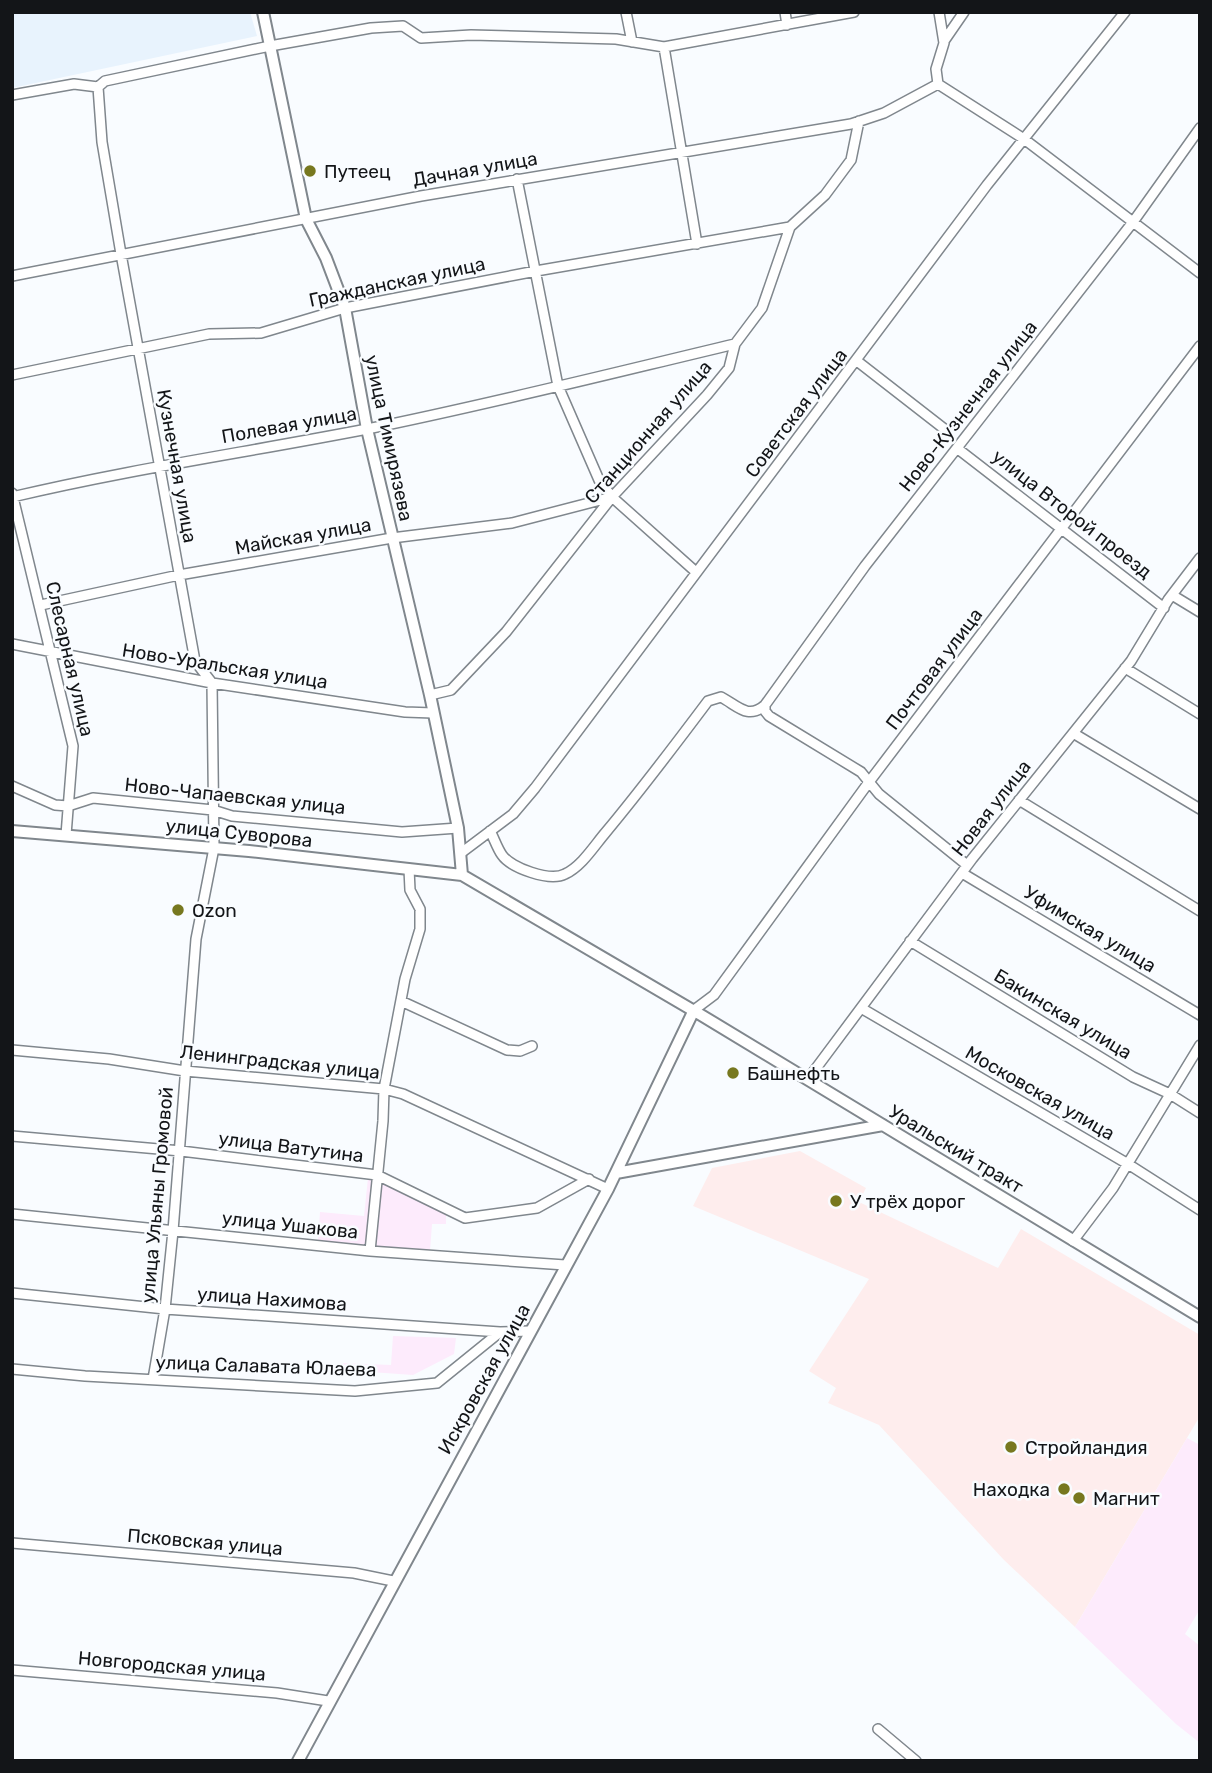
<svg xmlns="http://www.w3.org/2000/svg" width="1212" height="1773" font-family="Rubik,sans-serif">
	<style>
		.commercial { fill: #feeded }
		.industrial { fill: #fdebfc }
		.built { fill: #e8f3fd }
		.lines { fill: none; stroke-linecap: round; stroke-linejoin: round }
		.minor-casing { stroke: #80878d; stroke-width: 12 }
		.major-casing { stroke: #80878d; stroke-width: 14 }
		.minor { stroke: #fff; stroke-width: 9 }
		.major { stroke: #fff; stroke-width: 10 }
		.poi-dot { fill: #77781f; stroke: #f9fcff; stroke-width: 2.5 }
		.labels { text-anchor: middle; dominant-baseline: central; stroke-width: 5; stroke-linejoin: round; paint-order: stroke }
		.street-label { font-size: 19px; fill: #131518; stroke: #f9fcff }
		.poi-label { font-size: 19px; fill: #131518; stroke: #f9fcff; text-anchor: start }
	</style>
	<rect width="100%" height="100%" fill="#f9fcff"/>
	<path class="commercial" d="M800,1151l66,37 -7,14 139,66 23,-39 179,106v81l-125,211 -71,-67 -125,-135 -51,-22 8,-15 -27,-17 60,-92 -176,-73 19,-38z"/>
	<path class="industrial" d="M368,1178h8l70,35v11h-14l-2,27 -112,-9 2,-30 44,4z
		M393,1336l63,2 -2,16 -41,21 -71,-5 1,-7 48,2z
		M1187,1438l13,7v164l-15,25 15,12v97l-24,-19 -101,-97z"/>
	<path class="built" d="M12,12h238l7,24 -245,52z"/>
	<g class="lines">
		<defs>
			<path id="minor" d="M626,12l6,30
				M785,12l2,13
				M944,41l20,-29
				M664,47l33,197
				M938,84l86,55 176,134
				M938,84l-2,-15 8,-26 -5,-31
				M98,87l4,55 19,112 74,407 17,22 2,165 -18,91 -23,292 -8,78 -12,70
				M98,87l7,-6 165,-35 101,-18 32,-2 18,12 50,-3 145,4 48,8 190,-35
				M12,95l62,-11 24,3
				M517,179l41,207 41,94 13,17 84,75
				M12,276l409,-80 430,-72 33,-11 54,-29
				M857,361l90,70
				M12,375l197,-41 52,-1 84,-25 191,-37 254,-44
				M958,449l206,159
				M12,493l61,253 -7,89
				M12,497c118,-28 237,-45 355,-68 124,-25 246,-56 368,-85
				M1172,595l28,17
				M41,605l138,-30 213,-37 120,-15 100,-26
				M12,644l200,39 193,29 28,1
				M1125,668l75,46
				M430,695l21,-5 55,-58 106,-135 95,-102 22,-27 6,-24 27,-36 28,-81 35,-32 26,-35 8,-39
				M765,705v6l4,5 92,56 18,22 88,71
				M1073,733l127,76
				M12,786l43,19 13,1 25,-8 120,12 19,6 170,16 56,-4
				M1019,800l181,111
				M490,831c4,7 7,17 12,24 9,13 48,27 63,19 17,-8 29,-28 41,-42 35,-42 69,-87 102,-131l13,-4c17,9 27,23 44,8l100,-139 268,-344 67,-94
				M461,853l52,-39 22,-26 452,-603 138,-173
				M962,873l238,142
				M910,941l223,136 37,17 30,19
				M401,1001l106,49 13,1 12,-5
				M861,1008l267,156 72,46
				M694,1010l20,-15 155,-213 331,-436
				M12,1050l97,9 76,12 199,18 19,5 205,95
				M808,1079l164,-220 159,-198 37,-61 32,-42
				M12,1136l169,15 196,24 88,43 72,-10 52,-29
				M12,1214l358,37 195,14
				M1073,1241l40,-53 87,-143
				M370,1251l13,-130 1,-32 21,-110 15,-50v-20l-10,-19 -1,-21
				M12,1293l153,16 335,23 29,-1
				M12,1369l73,7 270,15 82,-8 63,-51
				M12,1543l342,30 39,8
				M12,1670l265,23 51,8
				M878,1729l38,32"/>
			<path id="major" d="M263,12l43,207 20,39 19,50 22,121 63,266 28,133 4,47
				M12,831l237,20 213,24 239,140 499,302
				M616,1173l267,-48
				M298,1761l310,-572 86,-179"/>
		</defs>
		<use href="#minor" class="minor-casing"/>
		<use href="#major" class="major-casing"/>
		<use href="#minor" class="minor"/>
		<use href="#major" class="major"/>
	</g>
	<g class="poi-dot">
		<circle cx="310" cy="171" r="7"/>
		<circle cx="178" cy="910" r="7"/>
		<circle cx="733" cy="1073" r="7"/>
		<circle cx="836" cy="1201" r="7"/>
		<circle cx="1011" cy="1447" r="7"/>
		<circle cx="1064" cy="1489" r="7"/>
		<circle cx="1079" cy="1498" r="7"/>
	</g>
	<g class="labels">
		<g class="street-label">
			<text transform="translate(475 169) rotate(-10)">Дачная улица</text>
			<text transform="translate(397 282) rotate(-12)">Гражданская улица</text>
			<text transform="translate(968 406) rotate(-52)">Ново-Кузнечная улица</text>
			<text transform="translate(796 413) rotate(-53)">Советская улица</text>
			<text transform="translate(289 425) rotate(-10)">Полевая улица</text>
			<text transform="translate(648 432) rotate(-49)">Станционная улица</text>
			<text transform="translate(389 438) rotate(78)">улица Тимирязева</text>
			<text transform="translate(177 466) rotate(80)">Кузнечная улица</text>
			<text transform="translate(1072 514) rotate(38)">улица Второй проезд</text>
			<text transform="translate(303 536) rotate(-10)">Майская улица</text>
			<text transform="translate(70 659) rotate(77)">Слесарная улица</text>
			<text transform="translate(225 666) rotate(9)">Ново-Уральская улица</text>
			<text transform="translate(934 669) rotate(-53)">Почтовая улица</text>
			<text transform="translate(235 796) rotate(6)">Ново-Чапаевская улица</text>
			<text transform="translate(991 808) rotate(-52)">Новая улица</text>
			<text transform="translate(239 833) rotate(6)">улица Суворова</text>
			<text transform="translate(1090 929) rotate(31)">Уфимская улица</text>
			<text transform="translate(1063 1014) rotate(31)">Бакинская улица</text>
			<text transform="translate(280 1062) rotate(6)">Ленинградская улица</text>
			<text transform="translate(1040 1093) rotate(30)">Московская улица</text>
			<text transform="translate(291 1147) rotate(7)">улица Ватутина</text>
			<text transform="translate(956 1149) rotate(31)">Уральский тракт</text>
			<text transform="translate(157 1195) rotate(-85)">улица Ульяны Громовой</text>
			<text transform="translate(290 1225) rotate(6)">улица Ушакова</text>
			<text transform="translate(272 1299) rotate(4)">улица Нахимова</text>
			<text transform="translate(266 1366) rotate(2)">улица Салавата Юлаева</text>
			<text transform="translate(484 1379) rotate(-61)">Искровская улица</text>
			<text transform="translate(205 1542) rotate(5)">Псковская улица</text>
			<text transform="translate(172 1666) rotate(5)">Новгородская улица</text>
		</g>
		<g class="poi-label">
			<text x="324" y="171">Путеец</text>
			<text x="192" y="910">Ozon</text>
			<text x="747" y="1073">Башнефть</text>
			<text x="850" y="1201">У трёх дорог</text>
			<text x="1025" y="1447">Стройландия</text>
			<text x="1050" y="1489" text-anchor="end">Находка</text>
			<text x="1093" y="1498">Магнит</text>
		</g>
	</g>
	<rect width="1212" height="1773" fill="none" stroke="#131518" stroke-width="28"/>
</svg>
